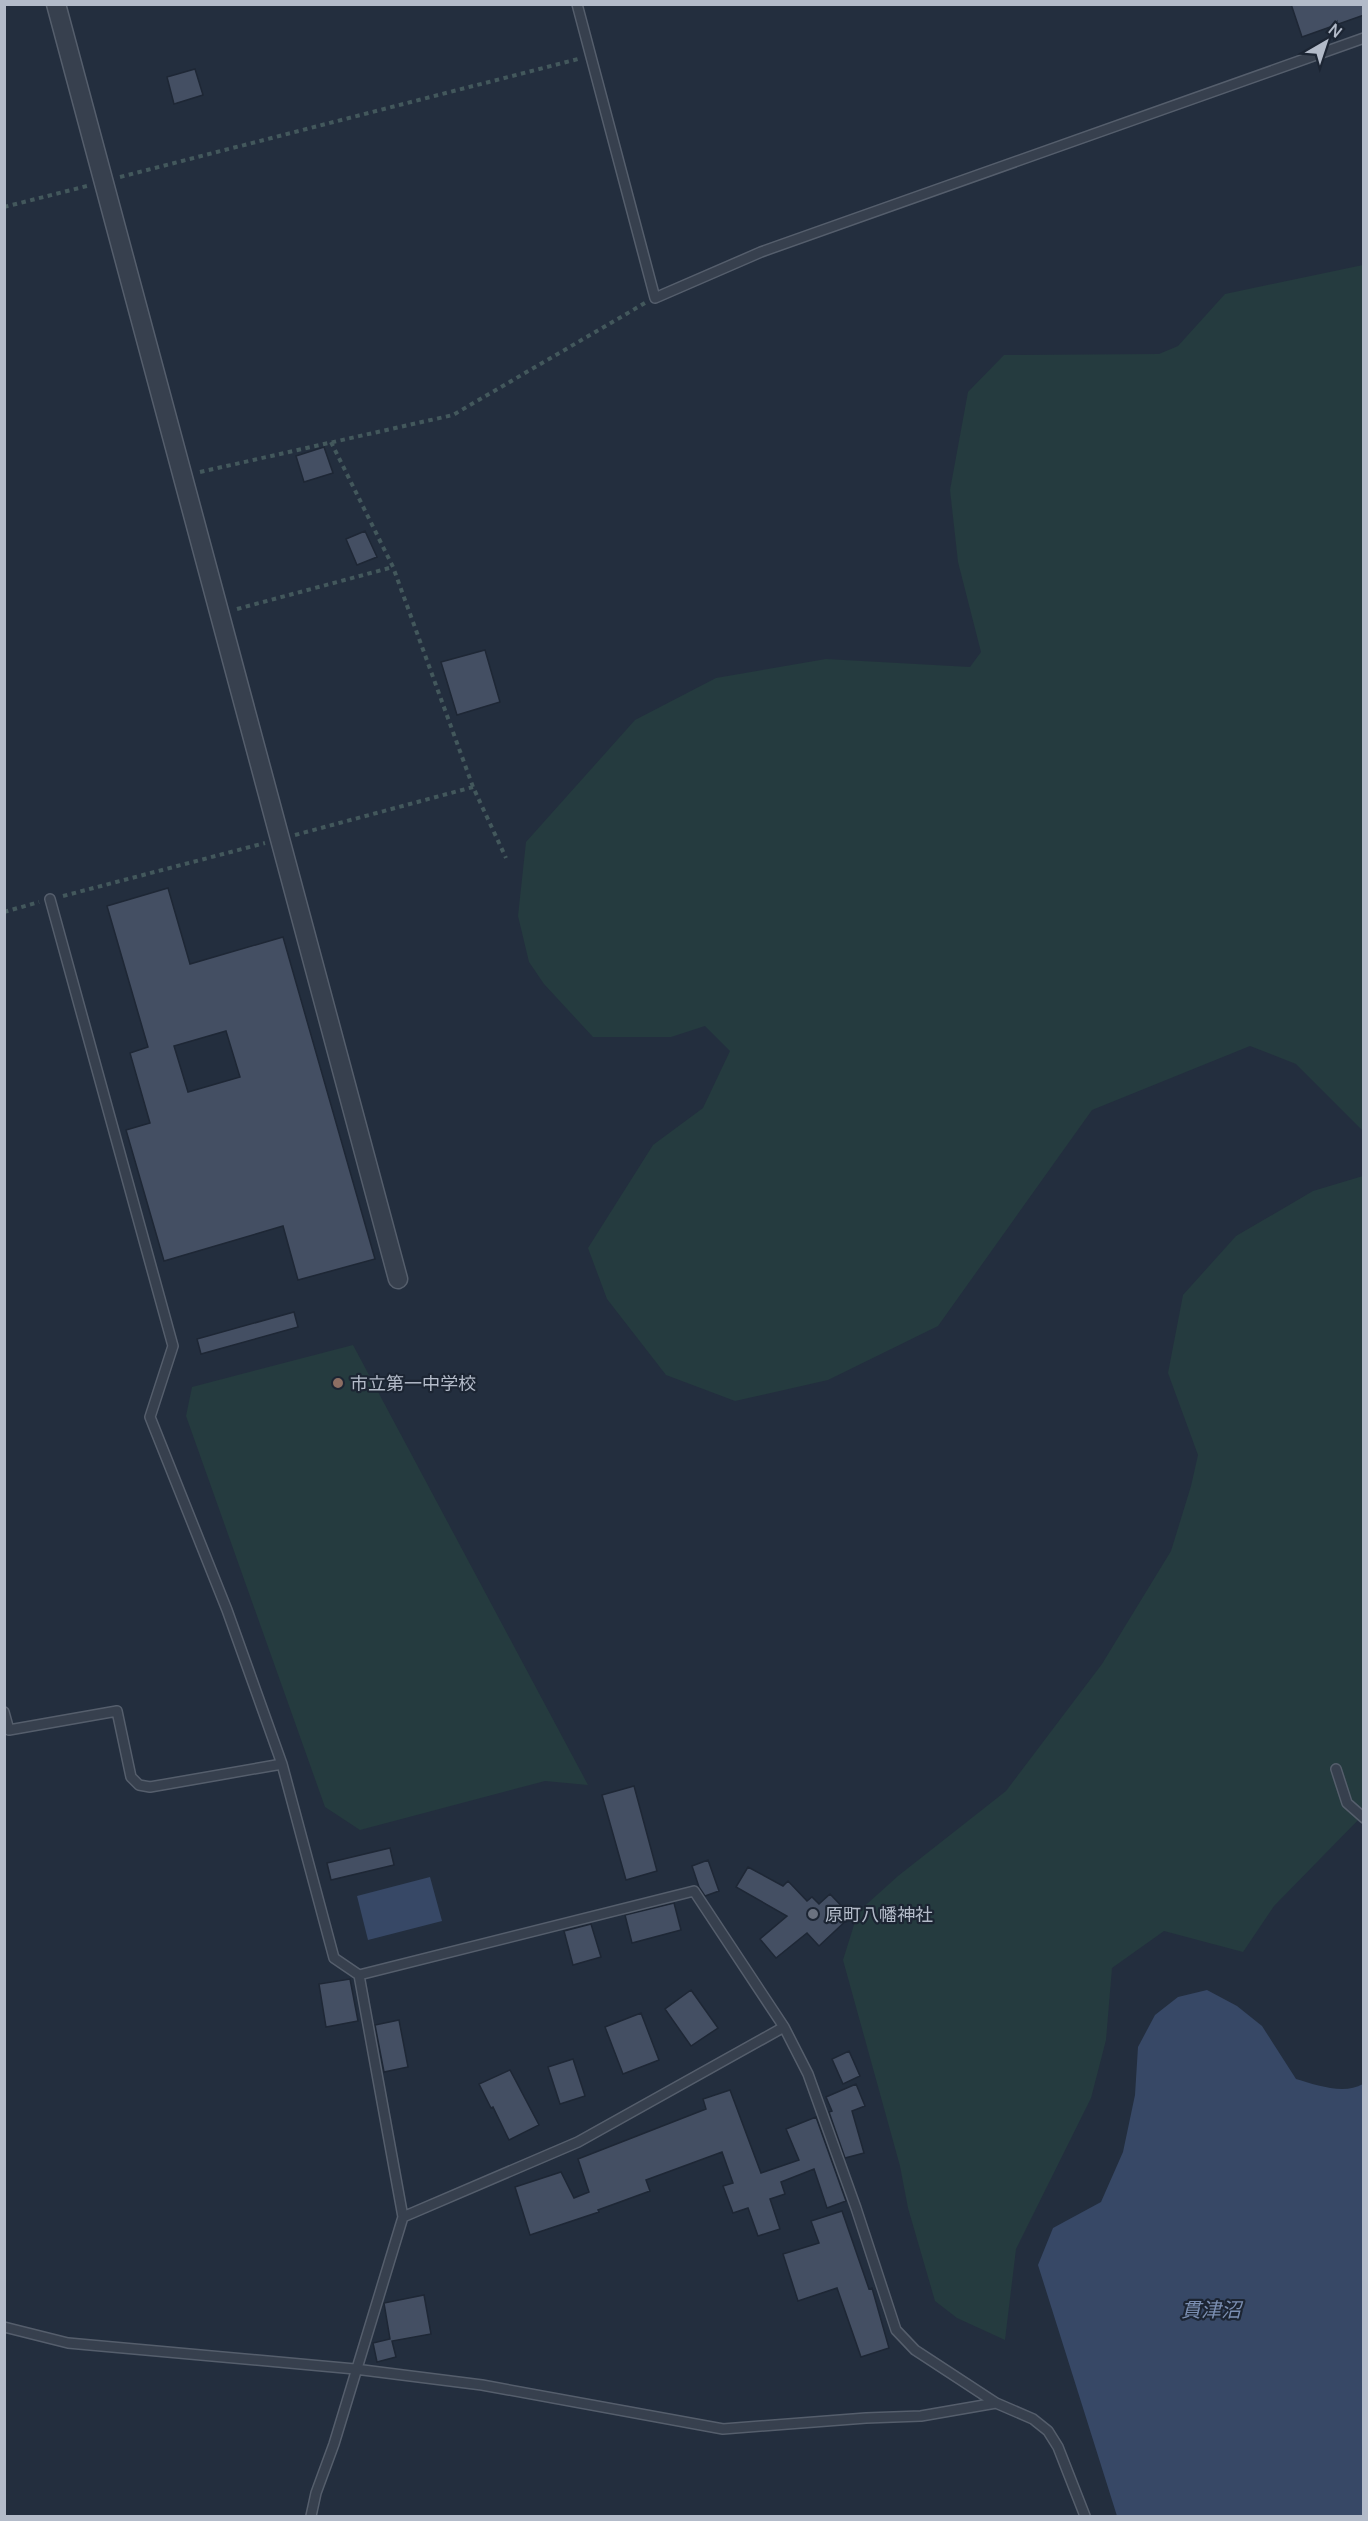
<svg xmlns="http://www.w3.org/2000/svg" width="1368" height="2521" font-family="Manrope,'Noto Sans JP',sans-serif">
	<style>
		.green { fill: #253b3f }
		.water { fill: #374866 }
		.building { fill: #444f63; stroke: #1e2735; stroke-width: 1.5; fill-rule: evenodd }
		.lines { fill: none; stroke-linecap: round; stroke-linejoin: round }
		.lane-casing { stroke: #555e6c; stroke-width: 12 }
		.street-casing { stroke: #555e6c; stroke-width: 21 }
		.path { stroke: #43585c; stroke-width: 4; stroke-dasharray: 4.5 4.5; stroke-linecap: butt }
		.lane { stroke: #37404e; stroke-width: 9 }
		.street { stroke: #37404e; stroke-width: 18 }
		.education-dot { fill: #8d6e63; stroke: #1c2533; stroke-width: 2 }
		.worship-dot { fill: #6b7280; stroke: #1c2533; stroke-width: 2 }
		.labels { text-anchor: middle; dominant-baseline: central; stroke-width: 4.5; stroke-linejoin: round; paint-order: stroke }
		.poi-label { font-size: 18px; fill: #b3bbc9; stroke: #1c2533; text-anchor: start }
		.water-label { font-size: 20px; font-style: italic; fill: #7b8fb2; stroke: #1c2533 }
	</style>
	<rect width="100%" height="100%" fill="#232e3e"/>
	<path class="green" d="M1363,265v866l-67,-67 -46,-18 -158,64 -154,216 -110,54 -93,21 -69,-26 -59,-76 -19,-51 65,-103 50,-37 27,-57 -25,-25 -34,11h-78l-49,-53 -15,-22 -11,-46 8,-74 109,-122 81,-42 110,-19 144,8 11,-15 -23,-90 -8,-72 18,-98 36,-37 155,-1 19,-8 47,-52z
		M1363,1176v639l-89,91 -31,46 -79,-21 -52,37 -6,72 -15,58 -75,151 -11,91 -48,-22 -22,-17 -27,-93 -8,-42 -57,-206 15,-48 40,-36 108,-85 96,-127 69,-113 20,-65 7,-31 -30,-82 15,-78 53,-59 77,-45z
		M353,1345l235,440 -43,-4 -185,49 -35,-23 -139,-391 6,-29z"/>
	<path class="water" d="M430,1877l12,44 -74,19 -11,-44z
		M1207,1990l30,16 25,20 34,53c20,6 48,16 67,5v432h-246l-79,-251 15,-37 48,-26 22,-50 12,-57 3,-48 17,-32 23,-18z"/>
	<path class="building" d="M1291,4h73v11l-62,22z
		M195,69l8,26 -29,9 -7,-27z
		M324,447l9,26 -29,9 -8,-26z
		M365,531l12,26 -20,8 -11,-26z
		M485,650l15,52 -43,13 -16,-53z
		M168,888l22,76 93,-27 92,322 -77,21 -15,-54 -119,35 -38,-131 24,-7 -20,-70 18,-6 -41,-141zM226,1031l14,46 -52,15 -14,-46z
		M294,1312l4,15 -97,27 -4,-15z
		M634,1786l23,85 -31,9 -24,-85z
		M390,1848l4,17 -63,15 -4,-17z
		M708,1860l11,31 -14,5 -6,-9 -7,-21z
		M748,1867l35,19 5,-5 19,20 5,-4 7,7 11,-10 21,22 -32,30 -12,-13 -31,25 -16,-19 27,-23 -51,-29z
		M674,1903l7,27 -49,13 -7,-28z
		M591,1924l10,33 -28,8 -9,-34z
		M350,1979l8,42 -32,6 -7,-43z
		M691,1990l27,38 -27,18 -26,-37z
		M641,2013l18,47 -36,14 -18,-47z
		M399,2020l9,47 -24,5 -9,-47z
		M849,2051l11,25 -17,8 -11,-25z
		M573,2059l12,37 -25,8 -12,-37z
		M510,2070l29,55 -30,15 -16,-33 -2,1 -12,-24z
		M856,2084l9,22 -13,5 12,42 -19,5 -16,-46 3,-1 -6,-14z
		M730,2090l31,83 38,-13 -13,-31 30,-12 30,84 -19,7 -13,-39 -33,13 4,12 -15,5 10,30 -22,7 -10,-28 -15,5 -10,-27 10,-3 -11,-31 -76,28 4,11 -52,19 1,2 -69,23 -15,-48 46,-15 13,26 15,-6 -11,-33 128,-50 -3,-10z
		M842,2211l27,78 3,-1 17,60 -28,9 -24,-69 -39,13 -15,-47 36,-11 -8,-22z
		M424,2295l7,39 -39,7 4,16 -19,5 -4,-19 17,-4 -6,-36z"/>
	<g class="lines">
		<defs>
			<path id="lane" d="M577,4l78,294 106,-46 603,-214
				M50,899l123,447 -23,71 77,193 55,154
				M4,1712l5,18 108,-19 14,66 8,8 11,2 132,-23 52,194 25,17 44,242 -69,227 -18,49 -5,23
				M1336,1769l11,34 17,15
				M359,1975l335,-84 90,136 24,47 48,134 40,122 19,20 81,53 37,16 15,12 10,16 27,69
				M403,2217l175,-75 206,-115
				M4,2327l64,16 287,26 127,16 241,44 143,-11 55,-2 75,-13"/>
			<path id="street" d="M56,4l342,1275"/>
		</defs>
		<use href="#lane" class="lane-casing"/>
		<use href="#street" class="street-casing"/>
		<path class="path" d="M120,177l458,-118
			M4,207l83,-21
			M331,442l62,125 80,220 33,71
			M200,472l253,-57 192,-112
			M237,609l156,-42
			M295,835l178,-48
			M63,896l202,-53
			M4,912l35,-10"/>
		<use href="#lane" class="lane"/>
		<use href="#street" class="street"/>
	</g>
	<circle class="education-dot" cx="338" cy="1383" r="6"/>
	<circle class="worship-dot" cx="813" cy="1914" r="6"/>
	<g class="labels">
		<g class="poi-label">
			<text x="350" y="1383">市立第一中学校</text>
			<text x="825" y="1914">原町八幡神社</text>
		</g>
		<g class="water-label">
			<text x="1211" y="2309">貫津沼</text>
		</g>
	</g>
	<rect width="1368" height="2521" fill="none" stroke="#b3bbc9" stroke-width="12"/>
	<g transform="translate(1326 42) rotate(39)" stroke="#1c2533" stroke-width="4.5" paint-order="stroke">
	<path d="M0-4.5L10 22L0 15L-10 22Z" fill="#b3bbc9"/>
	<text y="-9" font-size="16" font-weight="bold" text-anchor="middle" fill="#b3bbc9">N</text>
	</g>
</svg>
